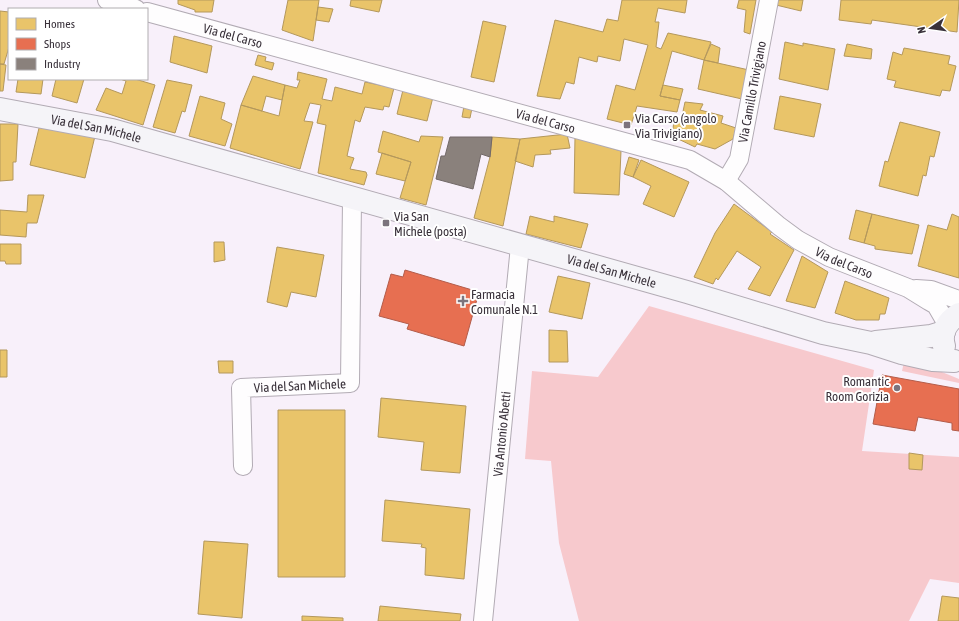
<svg xmlns="http://www.w3.org/2000/svg" width="959" height="621" font-family="'Asap Condensed',sans-serif">
	<style>
		.green { fill: #f7c9cd }
		.homes { fill: #e9c46a; stroke: #b4985c }
		.shops { fill: #e76f51; stroke: #b35c4a }
		.industry { fill: #8a817c; stroke: #726968 }
		.lines { fill: none; stroke-linecap: round; stroke-linejoin: round }
		.minor-casing { stroke: #b2abb4; stroke-width: 20 }
		.secondary-casing { stroke: #b2abb4; stroke-width: 24 }
		.minor { stroke: #fefdfe; stroke-width: 18 }
		.secondary { stroke: #f5f4f8; stroke-width: 22 }
		.poi-dot { fill: #7c747d; stroke: #fff; stroke-width: 1.5 }
		.labels { text-anchor: middle; dominant-baseline: central; stroke-width: 4; stroke-linejoin: round; paint-order: stroke }
		.street-label { font-size: 13px; fill: #39313a; stroke: #fff }
		.poi-label { font-size: 13px; fill: #39313a; stroke: #fff; text-anchor: start }
	</style>
	<rect width="100%" height="100%" fill="#f8f0fa"/>
	<path class="green" d="M649,306l225,64 -12,81 97,6v126l-29,-4 -21,42h-330l-20,-78 -8,-82 -26,-2 7,-88 66,6z
		M904,362l33,8 22,9v4l-57,-12z"/>
	<path class="homes" d="M178,0h36l-2,12h-17v-2l-17,-6z
		M288,0h31l-6,41 -31,-11z
		M351,0h31l-3,12 -29,-6z
		M622,0h65l-2,13 -27,-5 -3,14h4l-3,25 5,2 7,-16 43,9 -7,18 -32,-9 -12,45 20,4 -3,12 -40,-6 -6,19 -24,-6 9,-34 19,5 13,-45 -24,-6 -4,22 -22,-5 -1,6 -18,-5 -5,27 -8,-2 -6,17 -23,-3 18,-76 48,12 4,-13 11,2z
		M739,0h17l-6,34 -6,-2 2,-22 -9,-2z
		M777,0h26l-2,11 -25,-6z
		M841,0h118l-2,32 -85,-12 -1,4 -32,-4z
		M318,7l15,2 -4,13 -13,-2z
		M0,11l9,1v35l-5,17h-4z
		M483,21l23,5 -12,56 -23,-5z
		M174,36l38,10 -5,27 -37,-11z
		M785,42l18,4v-3l32,6 -7,41 -49,-11z
		M711,44l9,4 -2,15 -14,-3z
		M847,44l25,5 -1,10 -27,-3z
		M904,48l46,8 -2,8 8,2 -6,25 -8,-1 -2,6 -46,-9 2,-6 -9,-2 6,-27 9,3z
		M258,55l8,2 -1,4 9,2 -2,7 -17,-5z
		M704,60l45,10 -7,29 -44,-10z
		M0,64l6,1 -3,26h-3z
		M298,72l29,7 -5,20 10,2 3,-14 27,7 3,-12 29,6 -5,19 -5,-1 -1,4 -18,-3 -5,15 -5,-2 -8,36 7,2 -4,11 16,3 1,3 -3,10 -46,-12 8,-48 -9,-2 4,-18 -11,-2 -6,18 9,1 -13,47 -70,-21 11,-43 38,11 6,-31 12,3 3,-8h-3z
		M253,76l32,9 -3,15 -16,-4 -4,15 -21,-6z
		M18,79h25l-2,15 -25,-2z
		M56,79h28l-7,24 -25,-7z
		M120,79h15l20,6 -12,40 -47,-15 10,-22 16,6 4,-13z
		M167,80l25,5 -7,27 -3,-1 -7,22 -22,-6z
		M663,85l20,4 -3,11 -20,-4z
		M403,90l30,7 -6,24 -30,-7z
		M200,96l25,7 -4,16 11,5 -7,22 -36,-10z
		M780,96l41,8 -7,33 -40,-8z
		M685,102l18,2 -3,6 23,6 -2,7 15,5 -3,11 -18,10 -18,-5 -2,3 -23,-11 2,-15h7z
		M464,106l8,2 -2,10 -8,-1z
		M900,122l40,10 -6,25 -4,-1 -4,20 -3,-1 -5,21 -39,-10 6,-25 3,1z
		M0,124h18l-2,38h-3v18l-13,1z
		M40,124l55,12 -10,42 -55,-13z
		M383,131l36,11 2,-6 22,1 -17,68 -26,-7 11,-36 -33,-10z
		M567,134l3,14 -20,2 1,4 -16,1 -2,12 -18,-6 5,-22z
		M492,137l28,2 -17,87 -29,-8 16,-61z
		M575,137l46,14 -2,44 -45,-2z
		M382,153l29,9 -6,19 -29,-7z
		M629,157l10,3 -6,17 -9,-3z
		M641,160l48,22 -15,35 -31,-13 8,-18 -18,-9z
		M28,195h16l-7,28h-10l-1,14 -26,-2v-25l27,2z
		M734,204l38,28 -2,2 24,16 -24,46 -22,-7 13,-22 -24,-16 -19,29 -2,-2 -3,6 -19,-7 21,-44z
		M856,210l16,4 -8,29 -15,-4z
		M872,214l47,11 -7,29 -37,-5v-3l-11,-3z
		M952,214l7,3v61l-41,-12 10,-41 19,5z
		M530,216l24,6v-6l34,8 -7,24 -55,-14z
		M214,242h10l1,18 -11,2z
		M0,244h21v20h-15l-1,-3h-5z
		M277,247l47,8 -8,42 -25,-5 -4,15 -20,-5z
		M802,256l26,16 -13,36 -29,-7z
		M558,276l32,7 -8,36 -33,-7z
		M845,281l44,17 -4,16h-5l-1,6h-23l-21,-7z
		M549,330l18,1 1,31h-19z
		M0,350h7v27h-7z
		M218,361h15v12h-14z
		M381,398l85,8 -6,67 -39,-3 3,-28 -46,-5z
		M278,410h67v167h-67z
		M909,453l14,2 -1,15 -13,-1z
		M385,500l85,9 -6,70 -39,-4 1,-27 -5,-1 1,-3 -40,-3z
		M204,541l44,3 -6,74 -44,-4z
		M942,596l17,2v23h-21z
		M380,606l81,8 -1,7h-82z
		M302,616l41,2v3h-41z"/>
	<path class="shops" d="M405,270l74,22 -15,54 -57,-17 2,-5 -30,-8 12,-42 12,3z
		M882,375l77,14v42l-7,-1v-7l-34,-6 -3,14 -42,-7z"/>
	<path class="industry" d="M450,137h42l-2,20 -9,-3 -8,35 -37,-10 5,-23h4z"/>
	<g class="lines">
		<defs>
			<g id="minor">
				<path d="M107,0l29,9"/>
				<path id="s1" d="M147,12l543,148 36,21 53,45 19,14 31,17 79,31 21,13 7,4 11,19"/>
				<path id="s2" d="M726,181l13,-22 30,-159"/>
				<path d="M916,289l15,1 28,10"/>
				<path id="s3" d="M243,466l-2,-78 109,-5 2,-184"/>
				<path id="s4" d="M483,621l37,-375"/>
			</g>
			<g id="secondary">
				<path id="s5" d="M0,109l112,21 575,162 136,41 48,10 31,10 31,7 21,1"/>
				<path d="M876,342l55,-6 13,-4"/>
				<path d="M944,346c-4,-13 3,-25 15,-32"/>
			</g>
		</defs>
		<use href="#minor" class="minor-casing"/>
		<use href="#secondary" class="secondary-casing"/>
		<use href="#minor" class="minor"/>
		<use href="#secondary" class="secondary"/>
	</g>
	<g class="poi-dot">
		<rect x="623" y="121" width="8" height="8" rx="2"/>
		<rect x="382" y="219" width="8" height="8" rx="2"/>
		<path d="M461 295h4v4h4v4h-4v4h-4v-4h-4v-4h4z"/>
		<circle cx="897" cy="388" r="4"/>
	</g>
	<g class="labels">
		<g class="street-label">
			<text stroke="none"><textPath href="#s1" startOffset="89">Via del Carso</textPath></text>
			<text stroke="none"><textPath href="#s2" startOffset="94">Via Camillo Trivigiano</textPath></text>
			<text stroke="none"><textPath href="#s1" startOffset="413">Via del Carso</textPath></text>
			<text stroke="none"><textPath href="#s5" startOffset="98">Via del San Michele</textPath></text>
			<text stroke="none"><textPath href="#s1" startOffset="749">Via del Carso</textPath></text>
			<text stroke="none"><textPath href="#s5" startOffset="633">Via del San Michele</textPath></text>
			<text stroke="none"><textPath href="#s3" startOffset="137">Via del San Michele</textPath></text>
			<text stroke="none"><textPath href="#s4" startOffset="188">Via Antonio Abetti</textPath></text>
		</g>
		<g class="poi-label">
			<text x="635" y="118">Via Carso (angolo<tspan x="635" dy="15">Via Trivigiano)</tspan></text>
			<text x="394" y="216">Via San<tspan x="394" dy="15">Michele (posta)</tspan></text>
			<text x="471" y="294">Farmacia<tspan x="471" dy="15">Comunale N.1</tspan></text>
			<text x="889" y="381" text-anchor="end">Romantic<tspan x="889" dy="15">Room Gorizia</tspan></text>
		</g>
	</g>
	<rect x="8" y="8" width="140" height="72" fill="#ffffff" stroke="#b0adb0"/>
	<rect x="16" y="18" width="20" height="12" fill="#e9c46a" stroke="#b0adb0"/>
	<text x="44" y="28" font-size="12" fill="#39313a">Homes</text>
	<rect x="16" y="38" width="20" height="12" fill="#e76f51" stroke="#b0adb0"/>
	<text x="44" y="48" font-size="12" fill="#39313a">Shops</text>
	<rect x="16" y="58" width="20" height="12" fill="#8a817c" stroke="#b0adb0"/>
	<text x="44" y="68" font-size="12" fill="#39313a">Industry</text>
	<g transform="translate(931 28) rotate(257)" stroke="#ffffff" stroke-width="3" paint-order="stroke">
	<path d="M0-3L7 15L0 10L-7 15Z" fill="#39313a"/>
	<text y="-6" font-size="11" font-weight="bold" text-anchor="middle" fill="#39313a">N</text>
	</g>
</svg>
